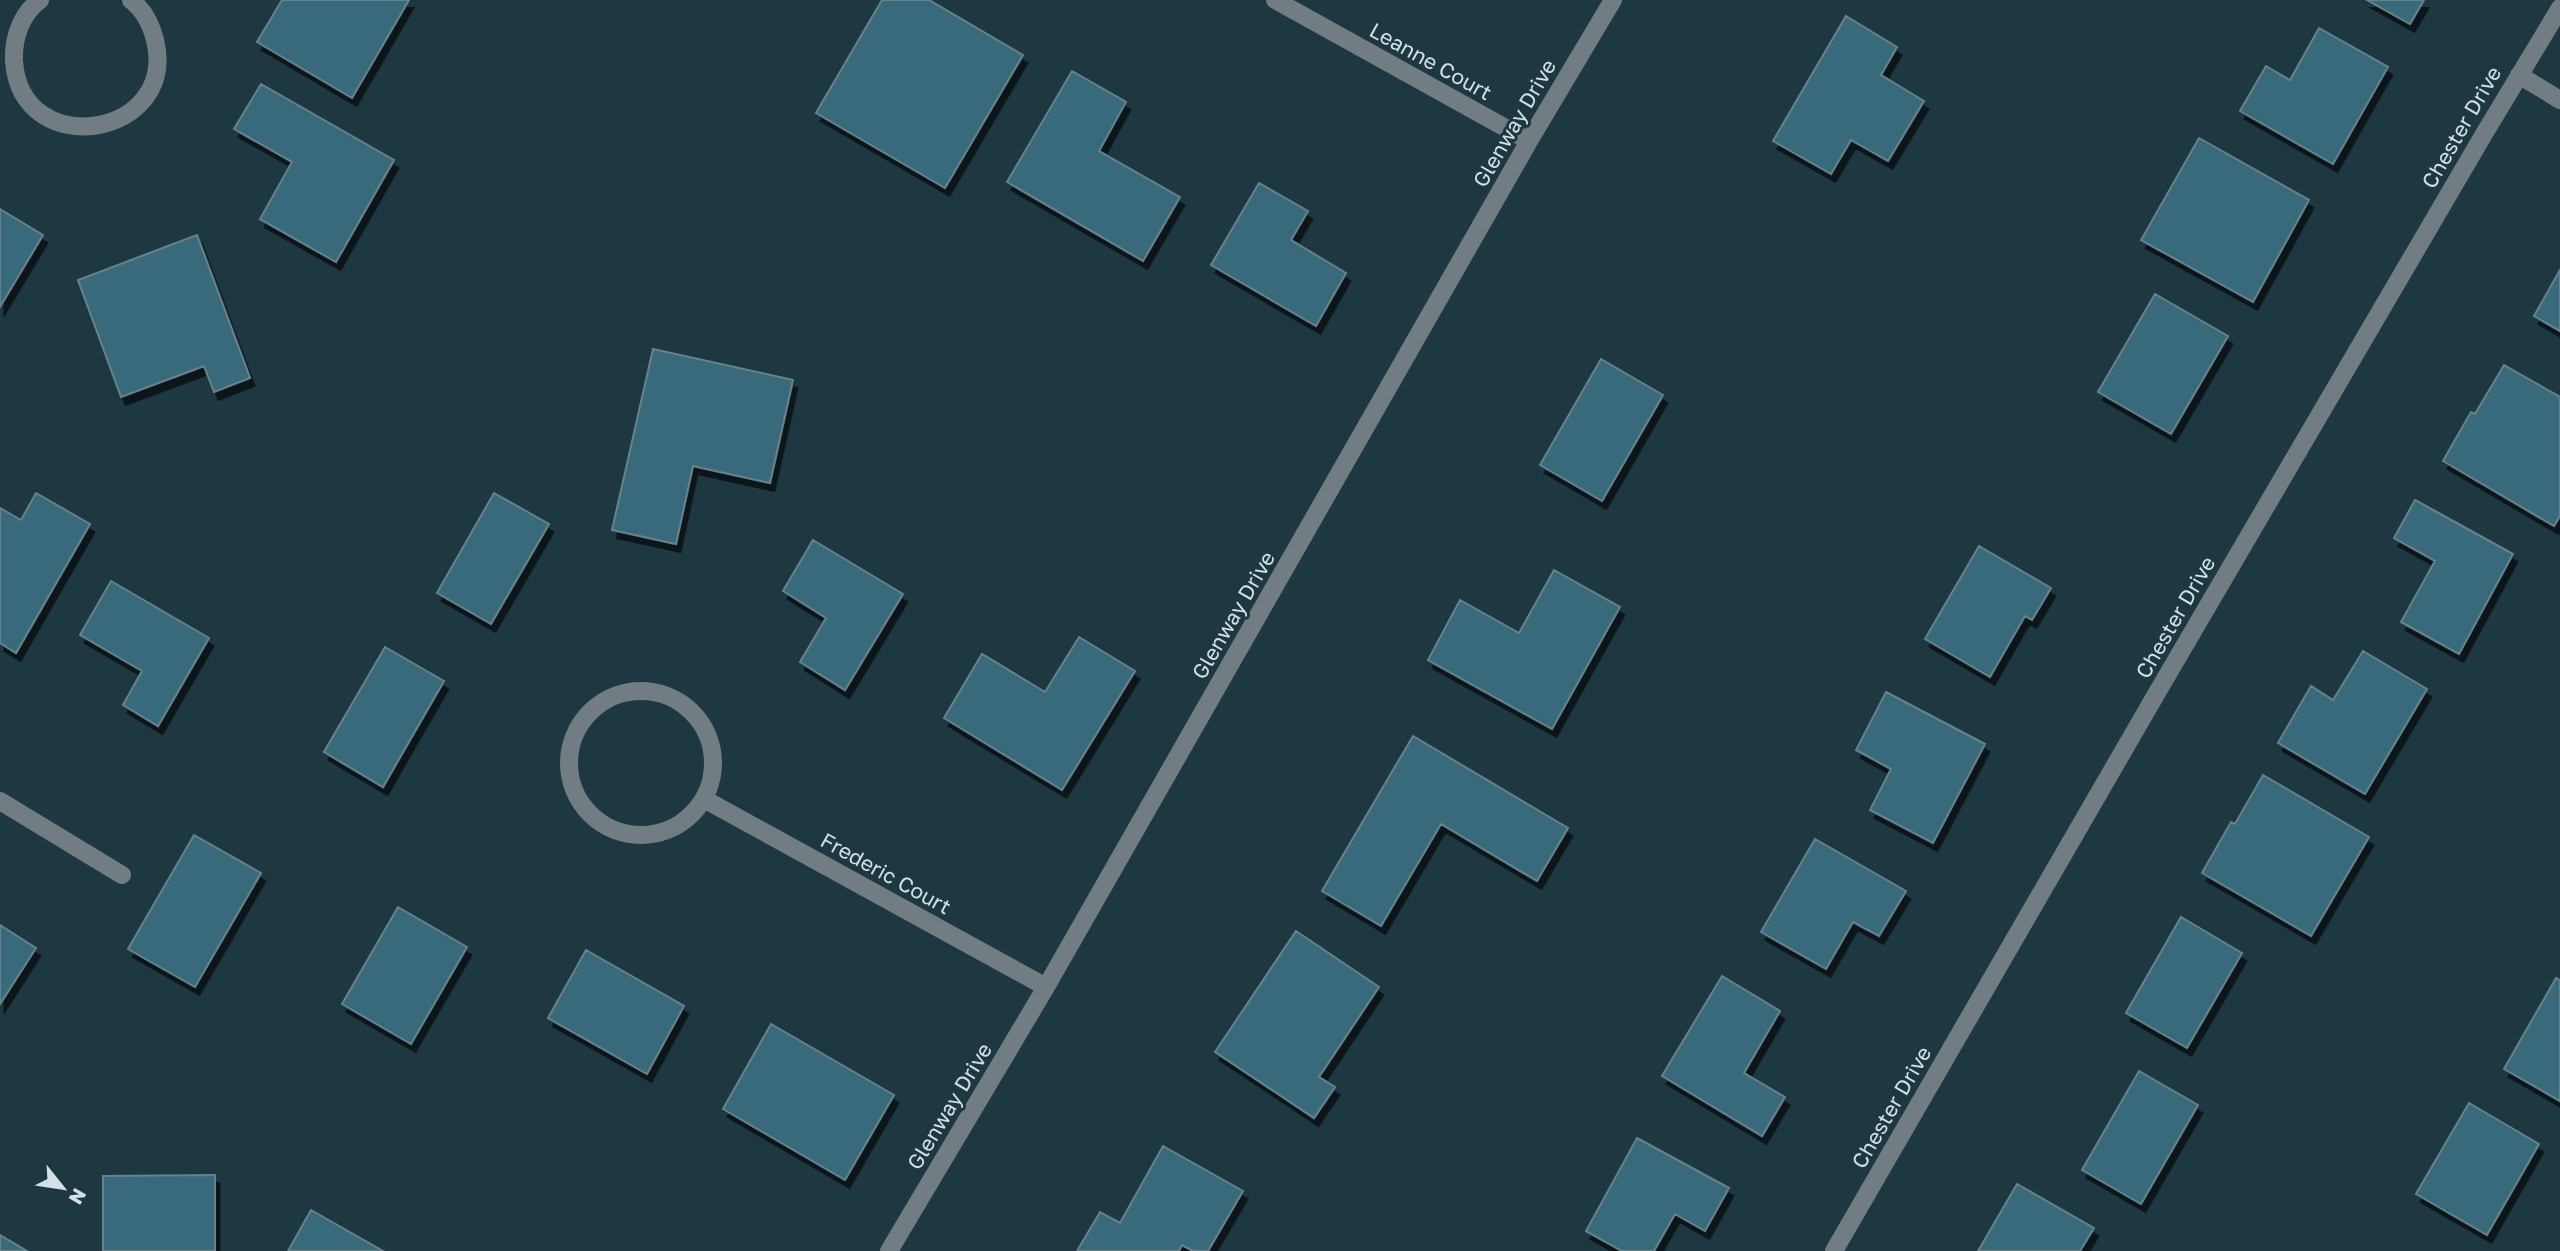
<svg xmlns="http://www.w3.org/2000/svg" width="2560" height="1251" font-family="'Golos Text',sans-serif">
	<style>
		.building { fill: #376a7c; stroke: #67828c; stroke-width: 2; filter: url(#shadow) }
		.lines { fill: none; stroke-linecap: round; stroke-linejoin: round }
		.minor { stroke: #717d82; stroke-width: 18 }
		.labels { text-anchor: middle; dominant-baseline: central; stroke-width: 6; stroke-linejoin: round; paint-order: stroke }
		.street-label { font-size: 21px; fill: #d2e1e6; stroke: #1e3841 }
	</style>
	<defs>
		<filter id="shadow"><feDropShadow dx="4.5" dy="8" stdDeviation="0" flood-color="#0009"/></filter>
	</defs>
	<rect width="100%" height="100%" fill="#1e3841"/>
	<path class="building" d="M282,0h127l-57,98 -95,-56z
		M882,0h47l94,55 -78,133 -129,-75z
		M2367,0h57l-14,24z
		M1846,16l51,31 -16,28 43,26 -36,60 -37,-21 -20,34 -58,-33z
		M2319,28l69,39 -55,97 -93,-53 26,-45 24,14z
		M1072,71l54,31 -27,49 81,46 -37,64 -136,-79z
		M261,84l133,76 -58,102 -76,-43 32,-57 -58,-33z
		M2199,138l110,62 -56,102 -112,-62z
		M1259,183l49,28 -17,29 55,33 -30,53 -105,-61z
		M0,209l43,26 -43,72z
		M197,235l53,143 -36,14 -10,-26 -83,31 -43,-117z
		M2560,270v61l-26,-15z
		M2155,294l73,42 -57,98 -73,-42z
		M653,349l140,31 -23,103 -77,-17 -17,78 -64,-14z
		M1601,359l62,36 -61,106 -62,-36z
		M2504,365l56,32v119l-6,10 -111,-65 28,-49 4,2z
		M36,493l54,31 -74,129 -16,-10v-135l21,12z
		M494,493l55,31 -58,100 -54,-31z
		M2415,500l98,54 -54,100 -58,-32 34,-61 -41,-23z
		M813,540l90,54 -58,96 -45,-28 26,-44 -43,-27z
		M1979,546l72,42 -19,32 -7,-4 -35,61 -65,-38z
		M1554,570l66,37 -68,122 -124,-69 32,-60 59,33z
		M111,581l98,57 -51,88 -35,-21 19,-34 -62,-36z
		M1079,637l56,34 -73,119 -118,-72 38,-64 63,38z
		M385,647l59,34 -61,106 -59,-35z
		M2363,651l64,38 -62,105 -87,-51 33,-57 22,14z
		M1886,692l99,52 -52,99 -63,-33 21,-41 -35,-19z
		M1413,736l155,92 -31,53 -96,-57 -60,102 -59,-35z
		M2263,775l106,62 -58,99 -109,-63 29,-51 4,2z
		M194,835l67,38 -66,114 -67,-38z
		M1815,839l91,52 -27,45 -26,-14 -27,47 -65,-37z
		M398,907l69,40 -56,97 -69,-40z
		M2181,917l61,36 -55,95 -61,-35z
		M0,925l36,23 -36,56z
		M1296,931l83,56 -60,90 16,10 -21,31 -99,-66z
		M586,950l98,56 -37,68 -99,-56z
		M1722,976l58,35 -36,62 41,24 -23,39 -100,-60z
		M2556,978l4,2v121l-56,-32z
		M771,1024l123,71 -49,85 -122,-71z
		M2139,1071l59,34 -57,99 -59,-34z
		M2469,1103l70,41 -52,91 -71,-41z
		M1637,1138l92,50 -24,43 -30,-17 -21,37h-32l-36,-20z
		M1163,1146l80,45 -35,60h-15l-11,-6 -3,6h-102l23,-39 20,11z
		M215,1175v76h-112v-75z
		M2017,1184l77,44 -14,23h-102z
		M311,1210l72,41h-95z
		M0,1235l27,16h-27z"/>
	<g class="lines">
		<path class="minor" d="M40,0c-19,14 -27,38 -26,61 7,102 165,77 141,-21 -4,-16 -11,-30 -24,-40
			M1275,0l254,141
			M2519,75l41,25
			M569 763a72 72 0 1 1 144 0a72 72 0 1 1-144 0Z
			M704,799l342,188
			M0,801l122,74
			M889,1251l157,-264 483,-846 84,-141
			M1834,1251l324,-560 326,-557 76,-126"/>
	</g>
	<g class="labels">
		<g class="street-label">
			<text transform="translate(1431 61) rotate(29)">Leanne Court</text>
			<text transform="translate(1514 123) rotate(-60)">Glenway Drive</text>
			<text transform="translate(2461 127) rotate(-60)">Chester Drive</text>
			<text transform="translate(1233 615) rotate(-60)">Glenway Drive</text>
			<text transform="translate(2175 617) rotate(-60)">Chester Drive</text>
			<text transform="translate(886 873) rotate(29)">Frederic Court</text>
			<text transform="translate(949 1106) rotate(-59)">Glenway Drive</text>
			<text transform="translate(1891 1107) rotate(-60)">Chester Drive</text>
		</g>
	</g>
	<g transform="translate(63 1188) rotate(120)" stroke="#1e3841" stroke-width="5" paint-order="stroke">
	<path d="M0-5L12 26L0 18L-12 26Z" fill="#d2e1e6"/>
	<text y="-10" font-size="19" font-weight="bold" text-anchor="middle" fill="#d2e1e6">N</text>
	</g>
</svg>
